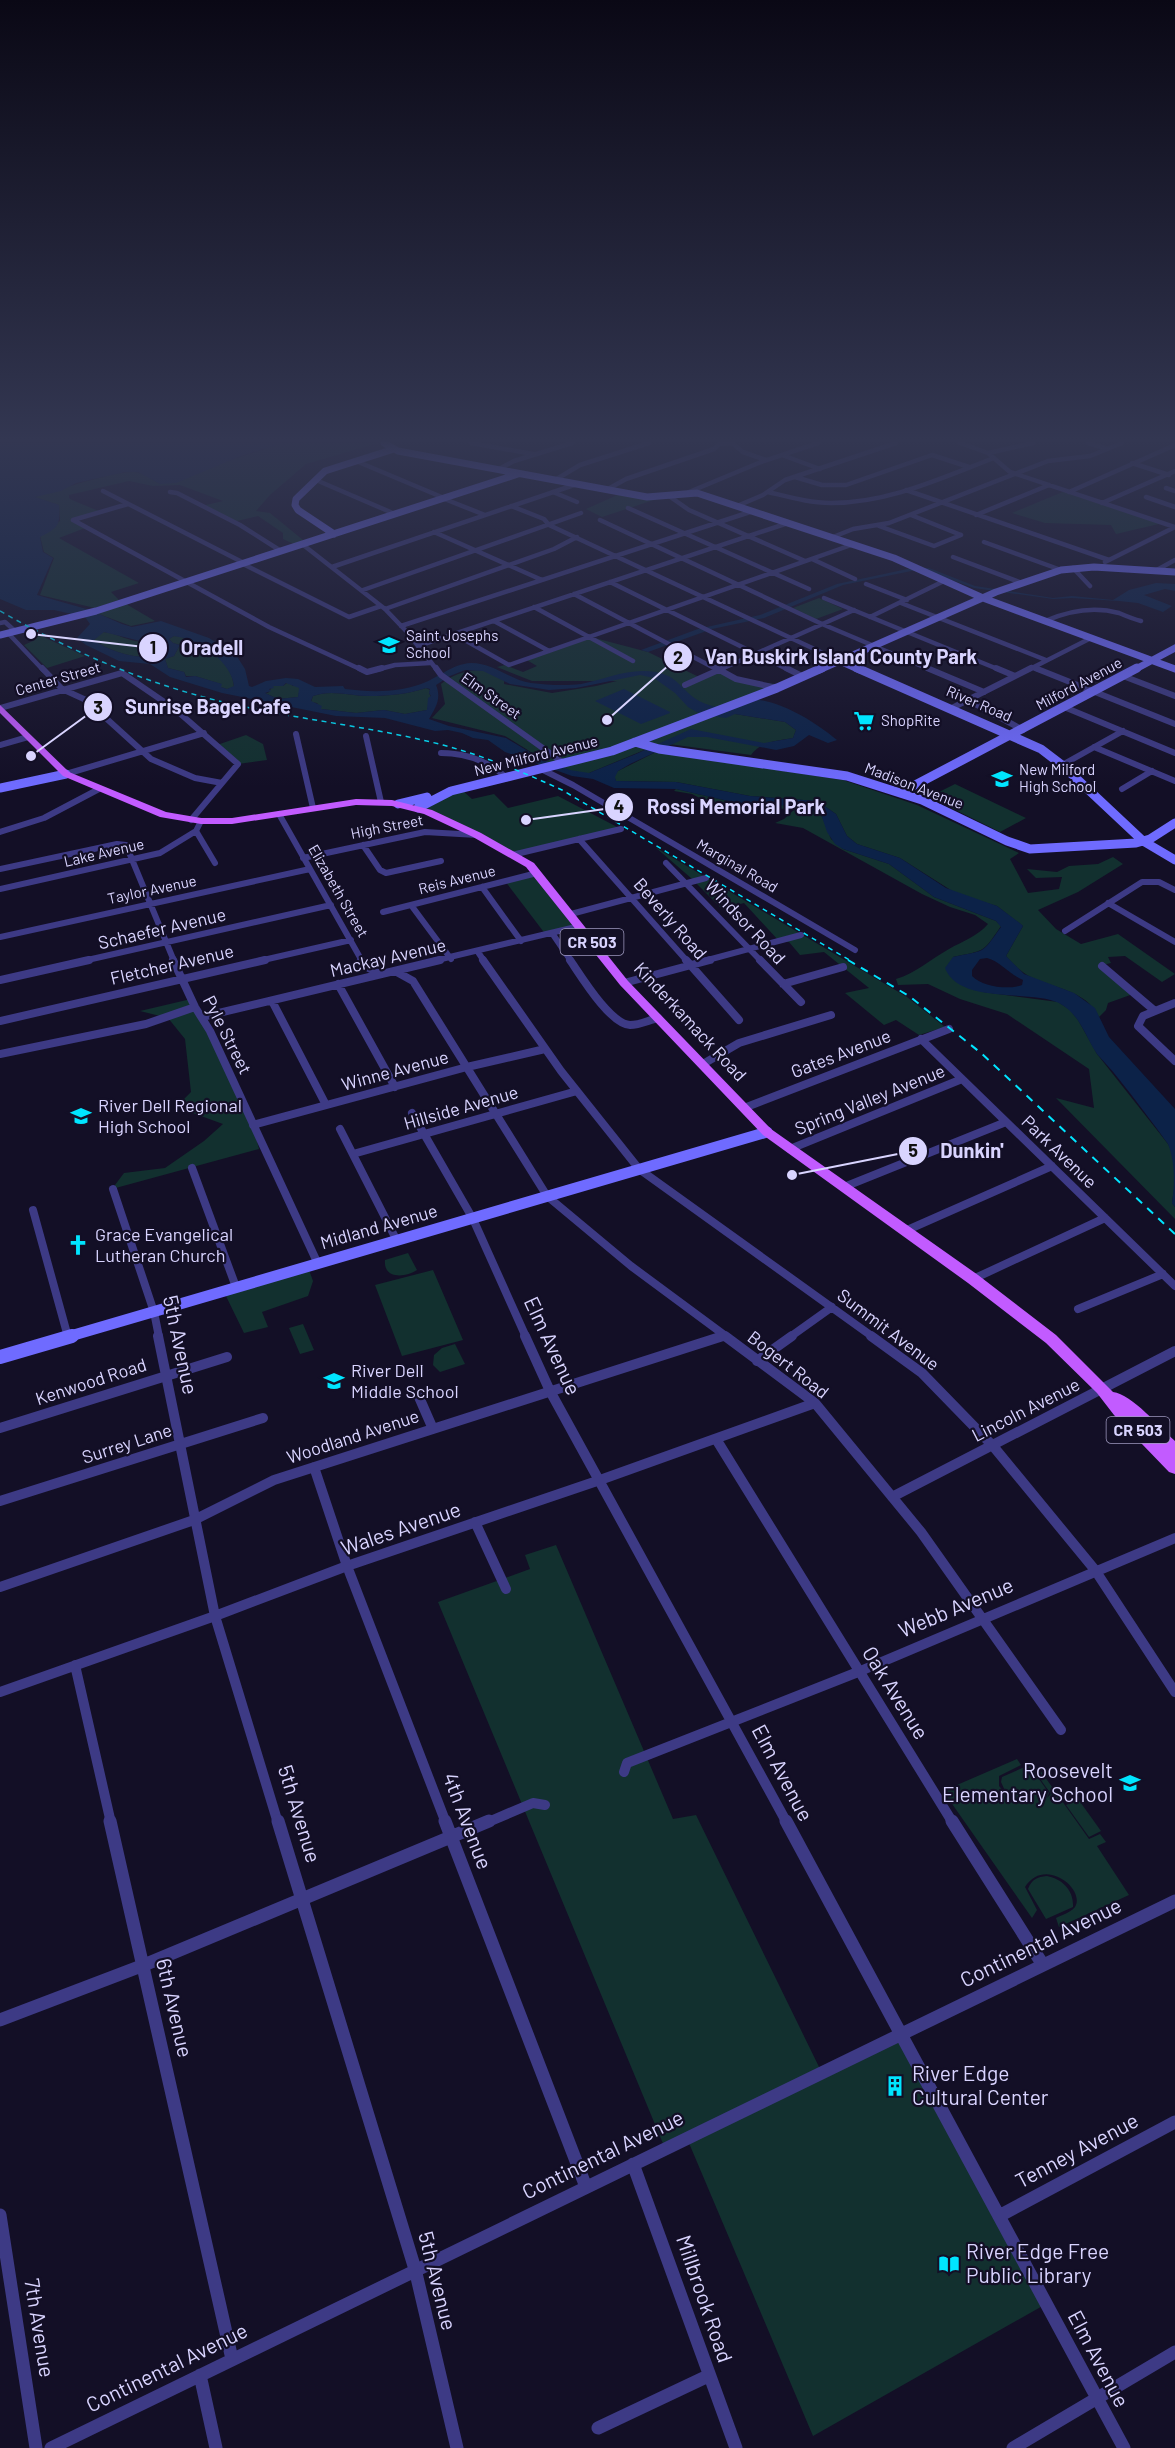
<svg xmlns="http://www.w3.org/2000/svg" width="1175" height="2448" font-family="Barlow,sans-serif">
<rect width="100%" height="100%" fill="#130f26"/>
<path fill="#12302f" d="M282,443H378L306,464L270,495L256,511L270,513L303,540L302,544L298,546L283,539V533L258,516L233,522L202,506L223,501L180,485L153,486L129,481L69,495V498L72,500L101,512L72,521L85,528L59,538L139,583L111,592L119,600L95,608L40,595L54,558L44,552L40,536L60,521L59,505L34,497C54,492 124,467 139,473C146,475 154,481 160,484Z
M1065,491L1163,523L1116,534L1111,525L1045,523L1012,513Z
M624,492L663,497L602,517L586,509Z
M819,598L843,609L816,619L793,608Z
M126,604L155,621L131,626L96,613Z
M102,632C115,633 120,637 131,640C141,643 150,641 160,646L161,650C149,665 107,651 94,640Z
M39,635L85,656L47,668L24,645L35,640L32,637Z
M174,636C199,637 233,661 234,687L227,689L221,687V684L195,676H186L184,672L168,668L165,659L174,656L180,645L173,643L169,639Z
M587,636L648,652L701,678L719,670L743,681L777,684L735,714L785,722L796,730L793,738C777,741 761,741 751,755L661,743L589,773H575L547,762L505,736L432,718L445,704L441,684C458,670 486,664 504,679V684L552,693L596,686L617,681H532L497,667L505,665L523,672L537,666L525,659Z
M287,683H292V686L296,685L300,688L298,697L278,699L265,693H268L273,686H283Z
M426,688L430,690L429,693L431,697L427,710L405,714L384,710L356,713L321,709L317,703L311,702L313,696C331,689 350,696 370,696C388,696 409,694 426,688Z
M246,735L263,744L267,760L238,764L217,745Z
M656,752L843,780L917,805L1019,853L1010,859L1028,893L1059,889L1062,877L1036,878L1027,869L1057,872L1069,866L1098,864L1113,857L1123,864L1078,892L1038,910L1056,929L1081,944L1118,934L1175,974L1162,982L1125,956L1108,957L1111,963L1098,966L1133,994L1108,1003L1106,1010L1099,1017C1086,989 1052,989 1027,975C1019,970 1012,963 1006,956L1023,926L997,906L957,894L900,858L857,844L847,836L836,814L817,801L750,796L676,782L616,781L614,776L618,771Z
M955,784L1026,818L1000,832L929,797Z
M461,789L472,799L494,794L508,808L558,796L621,829L512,855L418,808Z
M676,789L741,804H793L813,809L821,814L831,839L843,849L889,864L934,897L996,921L1001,926C982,954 985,950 953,957L983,992L1058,1002L1070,1010L1078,1020L1097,1054L1168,1144L1174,1155L1175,1183L1172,1203L1175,1207V1219L1056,1098L1094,1108L1089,1069L1007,1014L960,999L928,984L898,985L896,979C916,973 931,959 949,949C963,941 978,936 988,924L975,915L950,907L922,894L803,828L775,823L784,819L795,809L756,808L724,811L692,794L674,791Z
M655,847L907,997L945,1027L919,1035L896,1020L884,1025L845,993L869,988L824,952L800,955L789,942L779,941L744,903L722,909L691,878Z
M537,873L580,926L546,935L505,881Z
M191,999L253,1125L259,1149L112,1189L124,1173L165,1168L204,1141L223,1124L176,1107L191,1092L185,1039L168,1018L140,1011Z
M408,1253L417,1270C405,1278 383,1279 385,1260Z
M309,1270L313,1281L308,1296L262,1312L268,1327L244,1333L225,1294Z
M433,1270L463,1340L402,1356L375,1285Z
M303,1324L314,1350L300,1354L289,1328Z
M455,1344L465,1364L440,1372L433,1365L434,1355L442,1348Z
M556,1545L673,1819L696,1815L821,2071L898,2034L1046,2304L813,2436L686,2136L664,2146L438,1602L530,1569L525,1555Z
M1017,1759L1021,1765L999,1776V1786L1007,1795L1001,1782L1002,1777L1029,1765L1049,1793L1047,1798L1051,1794L1035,1772L1040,1770L1089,1839L1100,1834L1106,1842L1097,1846L1129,1895L1059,1927L1056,1918C1062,1915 1074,1911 1076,1905C1083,1887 1044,1857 1025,1887L1037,1910L1032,1918L943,1791Z
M1078,1799L1101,1831L1089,1837L1066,1805Z
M1047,1876C1063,1879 1074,1891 1073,1907L1046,1919L1028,1889C1032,1879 1037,1877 1047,1876Z"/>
<path fill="#0c2248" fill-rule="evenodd" d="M0,443H282L241,456L176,483L160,484L138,472H125L76,483L61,491L35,497L59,505C60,526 59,527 40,537L43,552L53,558L37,595L90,610L122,624L132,627L161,621L209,638L236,655L245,669L249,686L252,687L266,681L286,678L298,679L315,687L343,686L345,689C369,692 397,693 421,684C438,678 452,664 471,663C494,663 510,680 531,683C547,685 565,686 581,684C602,680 621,671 643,671C683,671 678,695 709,705C733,713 736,698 752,699C782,701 815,722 837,740L828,743L809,735L794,746L776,750L707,737H688L630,764L618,771L615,777L616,781L676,782L750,796L817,801L836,814L847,836L857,844L900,858L946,888L997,906L1021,924L1023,926L1006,956L1024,974L1074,993L1095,1008L1109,1037L1175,1109V1207L1172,1203C1175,1184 1175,1161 1168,1144C1152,1122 1135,1099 1118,1078C1112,1070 1104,1062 1097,1054C1085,1036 1080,1014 1059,1003C1031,989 959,1005 945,968L953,957C986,950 981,955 1001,927L996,921L934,897L889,864L843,849L835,844L827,832L821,814L802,806L741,804L676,789L614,788L593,779L572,776L505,752L488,740L473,738L462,733L448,730L435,731L385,718L336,716L222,693L170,677L150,664L119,661L86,645L77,638L90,624L85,617L54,610H26L0,599ZM104,632L160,646L161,650C149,665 107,651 94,640ZM174,636L184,638L188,643C209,643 233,669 234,686L227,689L221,687L222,684L195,676L186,677L184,672L168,668L165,659L174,656L180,645L173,643L169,639ZM465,670L483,671L510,684L549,690L576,688L640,675L654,678L675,693L688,707L700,714L726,718L735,714L785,722L796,730L793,738L764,743L691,729L636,754L589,773L570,770L543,760L506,738L449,726L429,719C435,708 442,699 436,685L450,676ZM286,683L299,688L298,697L278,699L265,693L271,691L269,689L274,688L273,686H283ZM426,688L430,689L429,693L431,696L428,698L427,710L405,714L384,710L356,713L321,709L322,706L311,701L313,696C331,689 350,696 370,696C388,696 409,694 426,688ZM987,958C1001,962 1009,974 1023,980L1022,985C1008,990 983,987 972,976V970L980,959Z
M912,568H929L975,586L1053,598L1072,596L1113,600L1129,590L1156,583L1175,584V591L1165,589L1144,595L1172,606L1163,612L1138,603L1119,601L1072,598L1053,599L974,588L921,569L843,585L764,618L712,629L648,652L641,650L698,629L760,615L837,584Z
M624,689L670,712V713L641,724L595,701Z"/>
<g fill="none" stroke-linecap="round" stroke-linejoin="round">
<path stroke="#3d3a85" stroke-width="4.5" d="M471,443L533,454
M732,443L743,452L766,460
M960,443L988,453L1010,472L1175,527
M1088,443L1108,449
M988,453L1033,443
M782,455L820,469
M356,461L444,498
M1132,463L1169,475
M499,469L514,461L572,443
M795,477L822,485H846L932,455L969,467
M316,480L395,514
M555,480L580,465L649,443
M1166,488L1175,491
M608,489L626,479L714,449L719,444L730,443
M906,490L1109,560
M103,491L244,563
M170,492L177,493L240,525L281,551
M553,492L577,502
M689,492L761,462L818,443
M768,492C789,497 810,503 831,503C889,503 941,478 994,458
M1069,492L1175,445
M669,496L689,510L805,561
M1146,497L1175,507
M442,498L485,515
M1102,503L1175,471
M511,506L544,519L549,525L840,661
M737,506L763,495L785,480L896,443
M628,508L809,589
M911,515L961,535
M976,515L1049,485
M73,520L269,627L362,670
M73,520L128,504
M600,520L822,624L931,670
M879,526L934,546L961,535
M434,532L542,580
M833,537L853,529L889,523L1048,461L1090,456L1122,443
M984,542L1061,570
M302,544L385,609L408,633L437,670
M953,557L1022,583
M812,559L855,579
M1105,562L1175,527
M243,564L349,617L381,606
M332,567L577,484
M1073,568L1090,586
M1155,571L1175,560
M610,582L789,670
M866,584L907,600
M363,590L581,513
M574,594L718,670
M824,598L1000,670
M901,603L1046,660
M534,607L633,661
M385,609L554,549L577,537
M870,617L944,581
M494,621L549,651
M1045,621C1068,611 1094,606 1119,613C1126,616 1133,619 1141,621
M0,623L5,622L15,631
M401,626L753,511
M8,633L43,670
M454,634L509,665L854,544
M418,646L788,523
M1032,667L1039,670
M376,670L395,665L430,663
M719,670L854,610
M1028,670L1091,638"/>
<path stroke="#3d3a85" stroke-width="6" d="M42,668L62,689L86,700L151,759L195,778L222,783
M359,668L367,672L382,668
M436,668L441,675L565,764
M716,668L736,679L777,688
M786,668L804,677
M927,668L984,692
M996,668L1015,676
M1035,668L1175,724
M1123,676L1175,696
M685,685L723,668
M968,700L1023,730
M1064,707L1175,753
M0,708L122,673L176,710L238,764L191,820
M950,709L1031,668
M296,734L313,808
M366,736L381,802
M0,745L28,737
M1094,747L1175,781
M441,753C466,753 488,761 507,778
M1062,765L1123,731
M543,770L573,785L855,950
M66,774L204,733
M1122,789L1152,771
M279,814L362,961
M196,831L215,863
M0,832L44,818L99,789
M579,839L687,961
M363,845L380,870L386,873L441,861
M512,855L621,829
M303,858L425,832L477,835
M666,863L761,961
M0,869L117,844L126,845L174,961
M482,887L521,941
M0,889L160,853L196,831L201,821
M1108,903L1175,942
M411,905L451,959
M383,912L537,873
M571,914L706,878
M1065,931L1142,882H1159L1175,890
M552,933L571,961
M0,937L310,869
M478,952L484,961
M83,961L331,905
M259,961L351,940
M433,961L580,926
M704,961L801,935"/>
<path stroke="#3d3a85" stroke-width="8" d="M173,960L195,1007L210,1031L318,1264
M361,960L365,966L380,974
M483,960L561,1071L639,1169L873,1337
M570,960C581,976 610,1024 630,1025C640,1025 649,1020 658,1018
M686,960L739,1020
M760,960L801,1002
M1102,966L1155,1011
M395,971L413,981L547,1196L631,1266L727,1337
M0,980L89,960
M624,983L710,960
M338,984L395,1087
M783,984L843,967
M272,1001L326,1105
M1175,1003L1143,1016L1138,1026L1175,1061
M202,1017L440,960
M0,1021L265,960
M921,1039L1175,1286
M0,1054L146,1024L195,1007
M703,1064L739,1043L831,1015
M744,1108L949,1029
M412,1113L473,1219L526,1337
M253,1125L467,1067L545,1049
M340,1129L397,1241
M790,1149L962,1079
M353,1154L577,1091
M192,1168L236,1287
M844,1187L1006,1122
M113,1189L154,1312L159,1337
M33,1210L68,1337
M905,1231L1052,1166
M973,1279L1105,1218
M1078,1309L1163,1274
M719,1337L723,1336
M790,1337L832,1307"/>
<path stroke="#3d3a85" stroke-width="10" d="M158,1336L215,1616L278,1823
M525,1336L550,1391L787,1823
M725,1336L815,1403L921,1532L1061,1730
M871,1336L922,1373L993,1446L1095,1570L1175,1692
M757,1361L792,1336
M419,1397L433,1429
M0,1428L227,1357
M716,1439L953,1823
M314,1467L347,1566L446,1823
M892,1497L1175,1351
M0,1501L263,1418
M475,1522L506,1589
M0,1587L194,1520L274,1480L723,1336
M75,1665L111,1823
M0,1692L215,1616L347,1566L600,1480L815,1403
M624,1772L627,1763L858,1672L1175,1538
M486,1823L533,1803L545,1805"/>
<path stroke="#3d3a85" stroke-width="13" d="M110,1821L232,2359
M278,1821L415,2269L457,2448
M445,1821L586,2187
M786,1821L1124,2448
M952,1821L1043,1965
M0,2020L144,1965L489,1821
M633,2164L736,2448
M0,2215L36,2448
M999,2216L1175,2122
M200,2375L216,2448
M598,2428L708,2376
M51,2448L1175,1901
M1013,2448L1175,2352"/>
<path stroke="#6f6bff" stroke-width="7" d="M384,443L398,451L647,497L697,493L894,558L983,598L1175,669
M334,534L298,510L295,505L296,499L325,471L394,449
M0,635L96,611L518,474
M840,661L860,670
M819,670L996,592L1061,570L1094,567L1175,572
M1134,670L1175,648"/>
<path stroke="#6f6bff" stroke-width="9" d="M857,668L1041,749L1062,765L1143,841L1175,860
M635,742L659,749L847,776L922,800L1007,841L1030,849L1136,843L1150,839L1175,823
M0,788L66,774
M900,793L1137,668
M398,804L427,797
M418,808L451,791L612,751L777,688L822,668"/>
<path stroke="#6f6bff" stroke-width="11" d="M67,1337L767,1132"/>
<path stroke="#6f6bff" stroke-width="14" d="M0,1357L72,1336"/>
<path fill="#c25bff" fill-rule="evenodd" d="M0,705L69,772L166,812L201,818H232L356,799L392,800L432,810L481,833L534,863L628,981L771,1129L978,1275L1056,1335L1113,1392C1132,1394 1160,1428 1175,1441V1474L1169,1472L1114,1415L1097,1393L1046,1343L968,1283L763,1135L620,985L526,867L473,837L424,814L392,806L356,805L232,824H201L160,817L63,776L0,713Z"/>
<path stroke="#00e5ff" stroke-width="1.5" stroke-dasharray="5 4.5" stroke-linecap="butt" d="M0,611C72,652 151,686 232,704C302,720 373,727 443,745C484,756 523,772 562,790L851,961"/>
<path stroke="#00e5ff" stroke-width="2" stroke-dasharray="8 7" stroke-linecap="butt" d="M848,960L909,996L981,1053L1175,1234"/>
</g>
<linearGradient id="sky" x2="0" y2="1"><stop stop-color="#0a0815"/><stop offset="0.56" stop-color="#333752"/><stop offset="1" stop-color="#333752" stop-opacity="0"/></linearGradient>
<rect width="1175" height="786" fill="url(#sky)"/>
<defs>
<g id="school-bare" transform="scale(1.62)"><path d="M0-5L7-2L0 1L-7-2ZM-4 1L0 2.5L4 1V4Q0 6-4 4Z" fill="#00e5ff" stroke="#130f26" stroke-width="2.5" paint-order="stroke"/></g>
<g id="supermarket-bare" transform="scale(1.62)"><path d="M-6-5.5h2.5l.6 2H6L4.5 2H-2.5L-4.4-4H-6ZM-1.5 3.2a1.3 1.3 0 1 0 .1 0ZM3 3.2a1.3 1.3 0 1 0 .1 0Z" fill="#00e5ff" stroke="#130f26" stroke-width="2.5" paint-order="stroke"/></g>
<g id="church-bare" transform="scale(1.62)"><path d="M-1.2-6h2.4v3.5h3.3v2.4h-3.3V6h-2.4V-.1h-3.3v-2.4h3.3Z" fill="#00e5ff" stroke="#130f26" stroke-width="2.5" paint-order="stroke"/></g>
<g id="building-bare" transform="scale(1.62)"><path d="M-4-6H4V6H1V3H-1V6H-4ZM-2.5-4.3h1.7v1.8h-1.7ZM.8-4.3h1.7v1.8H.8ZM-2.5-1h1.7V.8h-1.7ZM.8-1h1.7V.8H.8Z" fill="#00e5ff" stroke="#130f26" stroke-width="2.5" paint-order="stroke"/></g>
<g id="library-bare" transform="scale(1.62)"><path d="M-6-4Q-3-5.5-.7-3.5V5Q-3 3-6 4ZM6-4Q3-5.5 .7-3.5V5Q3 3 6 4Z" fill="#00e5ff" stroke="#130f26" stroke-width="2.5" paint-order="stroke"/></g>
</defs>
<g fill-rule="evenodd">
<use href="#school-bare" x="389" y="645"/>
<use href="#supermarket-bare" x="864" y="721"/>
<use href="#school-bare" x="1002" y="779"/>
<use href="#school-bare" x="81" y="1116"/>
<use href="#church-bare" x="78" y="1245"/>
<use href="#school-bare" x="334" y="1381"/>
<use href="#school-bare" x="1130" y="1783"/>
<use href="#building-bare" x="895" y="2086"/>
<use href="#library-bare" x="949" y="2264"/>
</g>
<g text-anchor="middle" stroke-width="4.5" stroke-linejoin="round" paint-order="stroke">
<g font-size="15" fill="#d9d4ff" stroke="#130f26" text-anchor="start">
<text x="406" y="641">Saint Josephs<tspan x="406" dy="17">School</tspan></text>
<text x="881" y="726">ShopRite</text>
<text x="1019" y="775">New Milford<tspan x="1019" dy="17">High School</tspan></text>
</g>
<g font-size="15" fill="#d9d4ff" stroke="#130f26">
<text transform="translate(58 679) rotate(-16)" y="5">Center Street</text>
<text transform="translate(1079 684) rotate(-28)" y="5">Milford Avenue</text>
<text transform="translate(491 696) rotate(35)" y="5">Elm Street</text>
<text transform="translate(979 704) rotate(23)" y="5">River Road</text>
<text transform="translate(536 756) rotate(-14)" y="5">New Milford Avenue</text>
<text transform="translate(914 786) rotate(21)" y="5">Madison Avenue</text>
<text transform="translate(387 827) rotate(-11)" y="5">High Street</text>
<text transform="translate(104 853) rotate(-13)" y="5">Lake Avenue</text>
<text transform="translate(737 866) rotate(30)" y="5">Marginal Road</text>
<text transform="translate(457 880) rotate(-14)" y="5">Reis Avenue</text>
<text transform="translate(152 890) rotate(-12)" y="5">Taylor Avenue</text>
<text transform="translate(338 891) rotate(60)" y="5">Elizabeth Street</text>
</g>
<g fill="#130f26" stroke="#9e99be" stroke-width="1.5">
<rect x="560.5" y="929" width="63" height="26" rx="4.5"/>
<rect x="1106.5" y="1417" width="63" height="26" rx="4.5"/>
</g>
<g font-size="16" font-weight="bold" fill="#d9d4ff">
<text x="592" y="948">CR 503</text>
<text x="1138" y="1436">CR 503</text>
</g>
<g font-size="18" fill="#d9d4ff" stroke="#130f26">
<text transform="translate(670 919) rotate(49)" y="6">Beverly Road</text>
<text transform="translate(745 922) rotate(47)" y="6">Windsor Road</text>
<text transform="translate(162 929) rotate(-13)" y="6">Schaefer Avenue</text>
<text transform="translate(388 958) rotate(-13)" y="6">Mackay Avenue</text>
<text transform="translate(172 965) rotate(-13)" y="6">Fletcher Avenue</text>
<text transform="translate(690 1022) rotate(47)" y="6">Kinderkamack Road</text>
<text transform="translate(227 1035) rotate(63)" y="6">Pyle Street</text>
<text transform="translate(841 1054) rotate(-21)" y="6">Gates Avenue</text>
<text transform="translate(395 1071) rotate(-15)" y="6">Winne Avenue</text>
<text transform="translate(870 1100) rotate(-22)" y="6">Spring Valley Avenue</text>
<text transform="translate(461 1108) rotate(-16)" y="6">Hillside Avenue</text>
<text transform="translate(1059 1152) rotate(44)" y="6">Park Avenue</text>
<text transform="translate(379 1227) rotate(-16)" y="6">Midland Avenue</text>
<text transform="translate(888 1330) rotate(37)" y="6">Summit Avenue</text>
<text transform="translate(788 1365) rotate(38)" y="6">Bogert Road</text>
<text transform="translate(91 1382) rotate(-18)" y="6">Kenwood Road</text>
<text transform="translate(1026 1410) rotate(-27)" y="6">Lincoln Avenue</text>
<text transform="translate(353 1437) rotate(-18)" y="6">Woodland Avenue</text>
<text transform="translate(127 1444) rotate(-18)" y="6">Surrey Lane</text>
</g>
<g font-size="18" fill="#d9d4ff" stroke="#130f26" text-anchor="start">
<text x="98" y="1112">River Dell Regional<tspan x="98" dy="21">High School</tspan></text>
<text x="95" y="1241">Grace Evangelical<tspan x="95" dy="21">Lutheran Church</tspan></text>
<text x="351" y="1377">River Dell<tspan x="351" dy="21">Middle School</tspan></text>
</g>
<g font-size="21" fill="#d9d4ff" stroke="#130f26">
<text transform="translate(180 1345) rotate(78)" y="7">5th Avenue</text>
<text transform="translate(552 1346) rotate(65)" y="7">Elm Avenue</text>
<text transform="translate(401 1529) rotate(-19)" y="7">Wales Avenue</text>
<text transform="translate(956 1608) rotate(-23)" y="7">Webb Avenue</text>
<text transform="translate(895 1693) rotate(58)" y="7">Oak Avenue</text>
<text transform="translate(782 1773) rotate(62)" y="7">Elm Avenue</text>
<text transform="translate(299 1814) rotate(73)" y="7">5th Avenue</text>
<text transform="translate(467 1821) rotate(69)" y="7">4th Avenue</text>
<text transform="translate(1041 1943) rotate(-26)" y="7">Continental Avenue</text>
<text transform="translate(174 2008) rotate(77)" y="7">6th Avenue</text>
<text transform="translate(1077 2151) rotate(-28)" y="7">Tenney Avenue</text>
<text transform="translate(603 2155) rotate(-26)" y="7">Continental Avenue</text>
<text transform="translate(437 2281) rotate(76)" y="7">5th Avenue</text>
<text transform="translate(704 2299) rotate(71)" y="7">Millbrook Road</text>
<text transform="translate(39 2328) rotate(81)" y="7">7th Avenue</text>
<text transform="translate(1098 2359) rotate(62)" y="7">Elm Avenue</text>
<text transform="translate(167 2368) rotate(-26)" y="7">Continental Avenue</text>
</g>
<g font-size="21" fill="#d9d4ff" stroke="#130f26" text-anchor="start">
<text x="1113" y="1778" text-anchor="end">Roosevelt<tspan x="1113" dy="24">Elementary School</tspan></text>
<text x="912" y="2081">River Edge<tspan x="912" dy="24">Cultural Center</tspan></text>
<text x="966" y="2259">River Edge Free<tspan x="966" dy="24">Public Library</tspan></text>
</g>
</g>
<path fill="none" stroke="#d9d4ff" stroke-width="2" d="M31 634L153 648M607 720L678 657M31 756L98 707M526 820L619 807M792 1175L913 1151"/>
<g fill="#d9d4ff" stroke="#130f26" stroke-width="2">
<circle cx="31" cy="634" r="6"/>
<circle cx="607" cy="720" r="6"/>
<circle cx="31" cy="756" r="6"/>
<circle cx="526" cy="820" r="6"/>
<circle cx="792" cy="1175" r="6"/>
<circle cx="153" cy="648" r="15"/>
<circle cx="678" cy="657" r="15"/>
<circle cx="98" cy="707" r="15"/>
<circle cx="619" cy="807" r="15"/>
<circle cx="913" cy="1151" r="15"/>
</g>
<g font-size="18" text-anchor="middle" font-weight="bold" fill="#111">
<text x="153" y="654">1</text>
<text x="678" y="664">2</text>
<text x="98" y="714">3</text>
<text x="619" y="813">4</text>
<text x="913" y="1157">5</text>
</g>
<g font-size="20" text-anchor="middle" font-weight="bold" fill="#d9d4ff" stroke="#130f26" stroke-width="4.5" stroke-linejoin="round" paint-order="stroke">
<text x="212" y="655">Oradell</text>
<text x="841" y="664">Van Buskirk Island County Park</text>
<text x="208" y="714">Sunrise Bagel Cafe</text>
<text x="736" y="814">Rossi Memorial Park</text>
<text x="972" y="1158">Dunkin'</text>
</g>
</svg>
